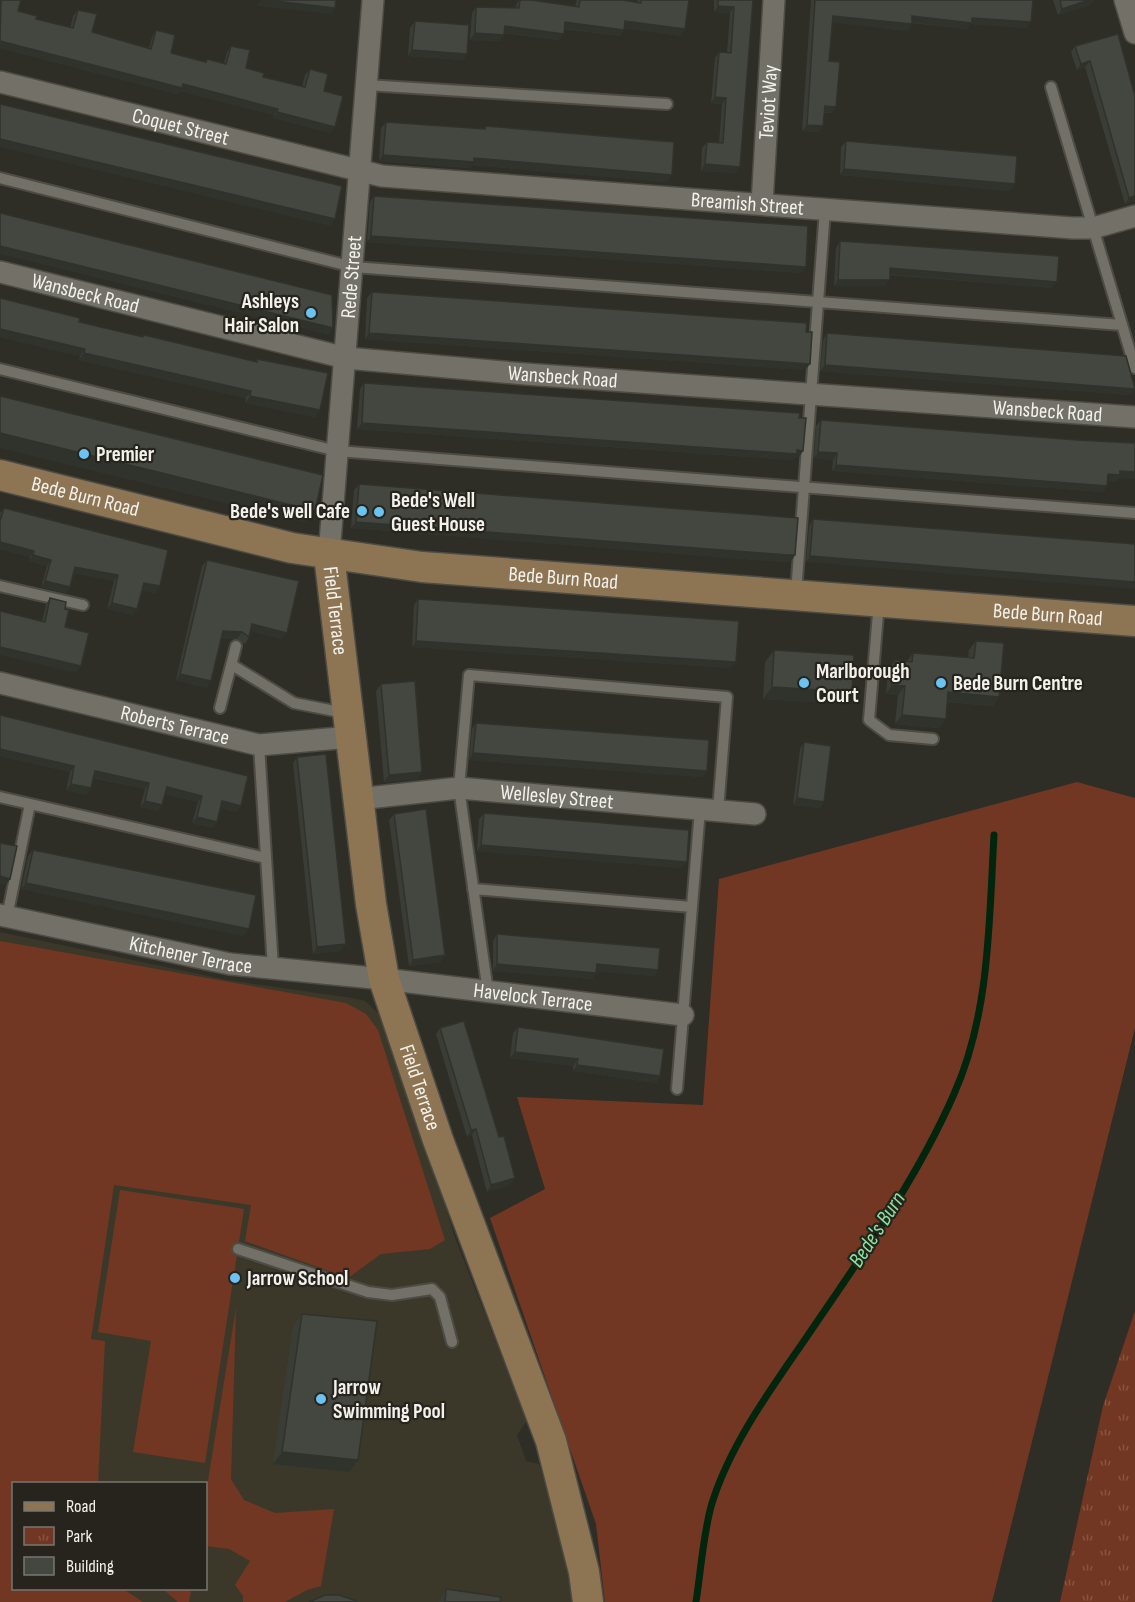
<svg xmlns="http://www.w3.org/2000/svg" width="1135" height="1602" font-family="'Sofia Sans Condensed',sans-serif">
<defs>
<pattern id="park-tufts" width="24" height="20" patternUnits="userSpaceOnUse" patternTransform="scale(1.5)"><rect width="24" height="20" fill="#723722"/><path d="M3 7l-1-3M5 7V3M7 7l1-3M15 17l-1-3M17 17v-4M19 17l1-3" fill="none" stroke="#875442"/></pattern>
</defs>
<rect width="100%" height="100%" fill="#2f2e26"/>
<path fill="#3b382a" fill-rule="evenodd" d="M0,932L227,980L352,998L365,1001L379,1014L421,1125L455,1238L527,1421L517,1435L526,1461L539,1464L557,1520L573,1602H0ZM14,1484H206V1588H14Z"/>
<path fill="#723722" d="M1077,782L1135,798V1028L992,1602H605L596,1524L490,1218L545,1189L517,1097L703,1105L719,879Z
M0,941L346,1003L366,1014L378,1030L445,1240L430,1249L381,1254L348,1278L245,1241L251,1205L114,1185L91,1339L105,1341L98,1483L14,1484V1588L123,1589L143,1602H0Z
M120,1190L244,1209L205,1463L133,1452L151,1341L98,1332Z
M236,1308L231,1479L244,1500L275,1513L334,1509L321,1586L307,1590L285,1602H243V1596L235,1585L250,1561L229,1549L206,1546V1493Z
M163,1589H188L191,1592L189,1602H178Z"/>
<path fill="url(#park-tufts)" d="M1135,1311V1602H1060L1103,1406Z"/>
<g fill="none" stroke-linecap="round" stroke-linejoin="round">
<path stroke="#01260d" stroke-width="7" d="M696,1602C701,1570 703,1534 712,1503C731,1443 771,1389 806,1338C859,1260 916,1181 954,1094C990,1014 989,921 994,835"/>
<g stroke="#4c4b44" stroke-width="14">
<path id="lane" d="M366,85L667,104
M1051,87L1135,368
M0,178L353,267L1122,325
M0,369L337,451L1135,513
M0,586L83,605
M796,593L825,210
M879,602L869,720L889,735L933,739
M232,665L294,703L345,713
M220,708L236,646
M259,745L273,968
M0,797L266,858
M473,889L692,907
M7,917L30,804
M488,992L459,788L469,675L727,697L718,811
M677,1089L700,809
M238,1249L368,1292L392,1295L432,1289L440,1297L452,1342"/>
</g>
<g stroke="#4c4b44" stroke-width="24">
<g id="street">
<path d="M1125,0L1135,33"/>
<path id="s1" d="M0,82L382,176L1073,228H1093L1135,216"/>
<path id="s2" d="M762,204L774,0"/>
<path id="s3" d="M0,272L346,358L525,374L1135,417"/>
<path id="s4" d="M329,555L373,0"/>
<path id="s5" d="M0,683L259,745L351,737"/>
<path id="s6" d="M358,799L459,788L755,814"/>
<path id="s7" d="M0,915L230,964L384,979L683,1015"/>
</g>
</g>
<g stroke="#4c4b44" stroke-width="33">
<g id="secondary">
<path id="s8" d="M0,475L292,548L422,567L1135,621"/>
<path id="s9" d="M329,555L371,904L384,979L438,1140L551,1441L584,1572L588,1602"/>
</g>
</g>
<use href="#lane" stroke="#727067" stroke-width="10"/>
<use href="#street" stroke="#727067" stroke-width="21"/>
<use href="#secondary" stroke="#8d7553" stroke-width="30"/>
</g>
<path fill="#3a3d36" d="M0,0H21L18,11L36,19L70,28L73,16L78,10L92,32L149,48L152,37L156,30L171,53L205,62L207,59L224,63L227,52L231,46L246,68L263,77L302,87L305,75L310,69L324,91L331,133L273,118L274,115L180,91L177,94L0,48Z
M519,0H531L575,6L577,0L637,2L638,0H641L681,36L624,28L620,36L564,29L559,40L504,33V35L500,41L470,40L472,13L476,7L515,8L516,5Z
M714,0H753L740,167L736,173L701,171L702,148L707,142L719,143L722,104L711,103L715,58L719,52L727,53L730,13L714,12Z
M811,0H1033L1027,28L970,24L967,29L912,23L907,31L832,22L829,61L832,113H824L823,126L819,132L802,131Z
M1053,0H1093L1090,5L1058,15Z
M415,21L467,54L463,60L408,56L410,28Z
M1118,34L1135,201L1125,204L1085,67L1077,70L1071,52L1075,46Z
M386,122L483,129L486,126L667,182L472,165L469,168L379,161L381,128Z
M846,141L1015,184L1010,191L840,175L841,147Z
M374,196L806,267L801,273L367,242L370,202Z
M840,241L1052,288L890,275L885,286H834L836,248Z
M372,292L805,370L365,339L367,298Z
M0,298L79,322L142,337L144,335L255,362L257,359L315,417L245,403L246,398L79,360L80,356L0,337Z
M827,333L1135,389L1130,395L820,371L823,340Z
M364,383L799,457H795L792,460L357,429L360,389Z
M821,420L1118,478L1116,482L1108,481L1107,486L1103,492L832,471L833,460L814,458L816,426Z
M359,484L795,555L791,561L784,562L351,528L354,490Z
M4,508L160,586L155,593L142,590L133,615L107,609L114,581L73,573L70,587L66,593L41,587L47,566L29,561L30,557L0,549V513Z
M813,519L1135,544L806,562L809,526Z
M207,560L282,639L250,631L249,637L245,644L237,639L222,638L207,688L176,680L202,566Z
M50,598L65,609V627L76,673L42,621L46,604Z
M418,599L731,668L412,647L414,605Z
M976,641L999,697L993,706L947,702L939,728L895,724L898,695L886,694L888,670L895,660L907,661L913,653L968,658L969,650Z
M774,650L843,704L763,699L765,662Z
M381,684L418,779L384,782L376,691Z
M0,715L241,806L236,812L221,808L213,828L192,823L198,802L165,794L158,811L140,807L145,789L93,778L91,788L86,795L66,790L70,772L0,756Z
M476,723L703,777L469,760L472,729Z
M804,742L824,802L820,808L793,805L800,749Z
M297,757L341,951L313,954L293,763Z
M484,813L682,868L477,851L479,819Z
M394,814L441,962L409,966L389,820Z
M33,850L244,936L21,889L28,856Z
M497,934L658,970L654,976L596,971L592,979L493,971V941Z
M518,1027L660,1076L656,1083L573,1071V1066L510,1058L513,1033Z
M440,1028L499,1137L511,1185L487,1192L472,1135L467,1137L436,1034Z
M302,1314L358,1460L349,1472L273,1464L293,1326Z
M446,1589L500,1602H439L440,1599Z"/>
<path fill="#30322c" d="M261,0H266L335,8L331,14L257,6Z
M1089,0H1093L1090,5L1058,15L1062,9Z
M718,6L734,7L730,13L714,12Z
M833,16L912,24L907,31L828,22Z
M912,16L972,18L1031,22L1027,28L970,24L967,29L908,22Z
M625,21L685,29L681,36L621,28Z
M565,22L624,30L620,36L561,28Z
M505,26L564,34L559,40L500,32Z
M475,33L504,35L500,41L470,40Z
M0,41L183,84L278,109L274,115L180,91L177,94L0,48Z
M412,50L467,54L463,60L408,56Z
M1090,61L1085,67L1077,70L1081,64Z
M715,97L726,98L722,104L711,103Z
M825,106L836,107L832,113L820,112Z
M277,112L335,127L331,133L273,118Z
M807,125L823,126L819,132L802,131Z
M0,139L335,219L330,226L0,147Z
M383,155L474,158L672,175L667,182L472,165L469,168L379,161Z
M705,164L740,167L736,173L701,171Z
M844,169L1015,184L1010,191L840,175Z
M1135,196V201L1125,204L1129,198Z
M371,236L806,267L801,273L367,242Z
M0,246L333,328L329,335L0,254Z
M890,268L1057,282L1052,288L886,274Z
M838,280H890L885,286H834Z
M0,329L85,349L80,356L0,337Z
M369,333L810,364L805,370L365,339Z
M84,353L251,391L246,398L79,360Z
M825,365L1135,389L1130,395L820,371Z
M250,396L320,410L315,417L245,403Z
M362,423L797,450L803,451L799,457H795L792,460L357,429Z
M0,433L315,511L306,523L0,448Z
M818,452L837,453L833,460L814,458Z
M836,465L1107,486L1103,492L832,471Z
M1120,471L1135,472V479L1118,478L1116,482L1104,481L1108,474Z
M356,522L795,555L791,561L784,562L351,528Z
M0,542L34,551L30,557L0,549Z
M33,555L51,560L47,566L29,561Z
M810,556L1135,582V589L806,562Z
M75,567L118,575L114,581L71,573Z
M45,581L70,587L66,593L41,587Z
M144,583L160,586L155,593L139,589Z
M112,603L137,609L133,615L107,609Z
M252,624L287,633L282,639L248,631Z
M223,631L242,632L237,639L219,637Z
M416,641L736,662L731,668L412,647Z
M0,647L81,666L76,673L0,655Z
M180,674L211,681L207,688L176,680Z
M892,685L905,686L898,695L886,694Z
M772,687L852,692L843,704L763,699Z
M948,692L999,697L993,706L942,701Z
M902,715L946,719L939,728L895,724Z
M0,749L74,766L70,772L0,756Z
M473,753L707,771L703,777L469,760Z
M95,771L149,783L145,789L91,777Z
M422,772L418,779L384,782L389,775Z
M71,784L91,788L86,795L66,790Z
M167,787L202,796L198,802L162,793Z
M797,798L824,802L820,808L793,805Z
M145,801L162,805L158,811L140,807Z
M222,801L241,806L236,812L218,807Z
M197,817L217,822L213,828L192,823Z
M481,845L687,862L682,868L477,851Z
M0,876L10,879L6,885L0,884Z
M26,883L249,929L244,936L21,889Z
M346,944L341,951L313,954L317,947Z
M445,955L441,962L409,966L413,960Z
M497,964L596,973L592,979L493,971Z
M597,964L658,970L654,976L593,971Z
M515,1052L578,1059L573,1066L510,1058Z
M577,1065L660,1076L656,1083L573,1071Z
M476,1129L472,1135L467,1137L471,1130Z
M515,1178L511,1185L487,1192L491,1185Z
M282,1452L358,1460L349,1472L273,1464Z"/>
<path fill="#44473f" stroke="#30322c" stroke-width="1.5" d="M1,0H21L18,11L37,16L36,19L73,28L78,10L97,14L92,32L151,49L156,30L175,35L171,53L206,62L207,59L226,64L231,46L250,50L246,68L264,73L263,77L305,87L310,69L328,74L324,91L343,96L335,127L277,112L278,109L183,84L182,88L0,41Z
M266,0H336L335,8Z
M520,0H531L579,7L580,0H622L641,3V0H689L685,29L625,21L624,30L565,22L564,34L505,26L504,35L475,33L476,7L519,8Z
M718,0H753L740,167L705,164L707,142L723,143L726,98L715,97L719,52L731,53L734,7L718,6Z
M815,0H1033L1031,22L972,18V23L912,16V24L833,16L829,61L840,62L836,107L825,106L823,126L807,125Z
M1060,0H1089L1062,9Z
M415,21L469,25L467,54L412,50Z
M1118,34L1135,96V196L1129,198L1090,61L1081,64L1075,46Z
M0,104L342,186L335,219L0,139Z
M386,122L485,129L486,126L674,142L672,175L474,158V162L383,155Z
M846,141L1017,156L1015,184L844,169Z
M374,196L808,226L806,267L371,236Z
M0,213L332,295L333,328L0,246Z
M840,241L1059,256L1057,282L890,268V280H838Z
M372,292L807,323L806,332H812L810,364L369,333Z
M0,298L80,318L79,322L143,337L144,335L257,362V359L328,373L320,410L250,396L251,391L84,353L85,349L0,329Z
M827,333L1126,356L1135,389L825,365Z
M364,383L800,413L799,418H806L803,451L797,450V454L362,423Z
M0,396L323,475L315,511L0,433Z
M821,420L1077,440L1135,443V472L1120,471V475L1108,474L1107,486L836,465L837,453L818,452Z
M359,484L798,518L795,555H788L356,522Z
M4,508L168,550L160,586L144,583L137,609L112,603L118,575L75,567L70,587L45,581L51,560L33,555L34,551L0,542V521Z
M813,519L1135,544V582L810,556Z
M207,560L299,581L287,633L252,624L249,637L242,632L223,631L211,681L180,674Z
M50,598L66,602L65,609L69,610L65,627L89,633L81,666L0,647V611L45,622Z
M418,599L739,621L736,662L416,641Z
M976,641L1004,643L999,697L948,692L946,719L902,715L905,686L892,685L895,660L912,662L913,653L974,658Z
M774,650L854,655L852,692L772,687Z
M415,681L422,772L389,775L381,684Z
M0,715L248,776L241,806L222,801L217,822L197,817L202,796L167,787L162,805L145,801L149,783L95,771L91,788L71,784L74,766L0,749Z
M476,723L709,740L707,771L473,753Z
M804,742L831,746L824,802L797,798Z
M326,754L346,944L317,947L297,757Z
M426,809L445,955L413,960L394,814Z
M484,813L689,830L687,862L481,845Z
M0,843L17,846L10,879L0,876Z
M33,850L256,895L249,929L26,883Z
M497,934L660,948L658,970L597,964L596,973L497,964Z
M464,1021L499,1137L504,1136L515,1178L491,1185L476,1129L471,1130L440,1028Z
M518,1027L664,1049L660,1076L577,1065L578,1059L515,1052Z
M302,1314L377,1321L358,1460L282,1452Z
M446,1589L501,1597L500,1602H445Z
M325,1595H339L354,1600L357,1602H309Z"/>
<g fill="#6bc3f2" stroke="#26241d" stroke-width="2">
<circle cx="311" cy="313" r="6"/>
<circle cx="84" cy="454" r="6"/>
<circle cx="362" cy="511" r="6"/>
<circle cx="379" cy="512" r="6"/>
<circle cx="804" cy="683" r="6"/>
<circle cx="941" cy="683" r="6"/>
<circle cx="235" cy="1278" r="6"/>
<circle cx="321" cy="1399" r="6"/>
</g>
<g text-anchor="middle" stroke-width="4.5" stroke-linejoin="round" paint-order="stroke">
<g font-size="21" fill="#f2f1ec" stroke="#26241d">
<text dy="7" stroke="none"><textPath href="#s2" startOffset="102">Teviot Way</textPath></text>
<text dy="7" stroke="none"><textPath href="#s1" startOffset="186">Coquet Street</textPath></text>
<text dy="7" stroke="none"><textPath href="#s1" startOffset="760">Breamish Street</textPath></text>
<text dy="7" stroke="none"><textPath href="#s4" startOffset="279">Rede Street</textPath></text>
<text dy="7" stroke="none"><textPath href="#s3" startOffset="88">Wansbeck Road</textPath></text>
<text dy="7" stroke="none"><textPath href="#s3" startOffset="574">Wansbeck Road</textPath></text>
<text dy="7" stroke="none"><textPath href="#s3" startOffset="1060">Wansbeck Road</textPath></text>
<text dy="7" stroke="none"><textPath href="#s8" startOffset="88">Bede Burn Road</textPath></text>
<text dy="7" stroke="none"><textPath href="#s8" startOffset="574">Bede Burn Road</textPath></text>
<text dy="7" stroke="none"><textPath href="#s9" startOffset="56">Field Terrace</textPath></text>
<text dy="7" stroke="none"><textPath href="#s8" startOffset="1060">Bede Burn Road</textPath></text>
<text dy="7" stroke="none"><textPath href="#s5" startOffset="180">Roberts Terrace</textPath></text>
<text dy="7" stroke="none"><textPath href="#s6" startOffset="200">Wellesley Street</textPath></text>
<text dy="7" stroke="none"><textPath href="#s7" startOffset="195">Kitchener Terrace</textPath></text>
<text dy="7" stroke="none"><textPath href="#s7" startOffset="540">Havelock Terrace</textPath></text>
<text dy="7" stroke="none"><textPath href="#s9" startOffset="542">Field Terrace</textPath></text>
</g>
<g font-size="21" font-weight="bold" fill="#f2f1ec" stroke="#26241d" text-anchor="start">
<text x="299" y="308" text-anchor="end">Ashleys<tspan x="299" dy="24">Hair Salon</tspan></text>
<text x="96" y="461">Premier</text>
<text x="391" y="507">Bede's Well<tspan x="391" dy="24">Guest House</tspan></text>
<text x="350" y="518" text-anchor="end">Bede's well Cafe</text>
<text x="816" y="678">Marlborough<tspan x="816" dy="24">Court</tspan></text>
<text x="953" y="690">Bede Burn Centre</text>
<text x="247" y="1285">Jarrow School</text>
<text x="333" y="1394">Jarrow<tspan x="333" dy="24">Swimming Pool</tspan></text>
</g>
<g font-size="22" font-style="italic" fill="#87e49e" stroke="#26241d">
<text transform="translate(876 1229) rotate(-57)" y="8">Bede's Burn</text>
</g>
</g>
<rect x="12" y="1482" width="195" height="108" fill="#26241d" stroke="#787670" stroke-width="1.5"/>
<rect x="24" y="1502" width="30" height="9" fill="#8d7553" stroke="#787670" stroke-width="1.5"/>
<text x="66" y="1512" font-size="18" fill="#f2f1ec">Road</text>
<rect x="24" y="1527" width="30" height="18" fill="url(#park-tufts)" stroke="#787670" stroke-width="1.5"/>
<text x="66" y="1542" font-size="18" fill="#f2f1ec">Park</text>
<rect x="24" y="1557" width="30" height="18" fill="#44473f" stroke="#787670" stroke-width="1.5"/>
<text x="66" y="1572" font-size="18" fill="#f2f1ec">Building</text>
</svg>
